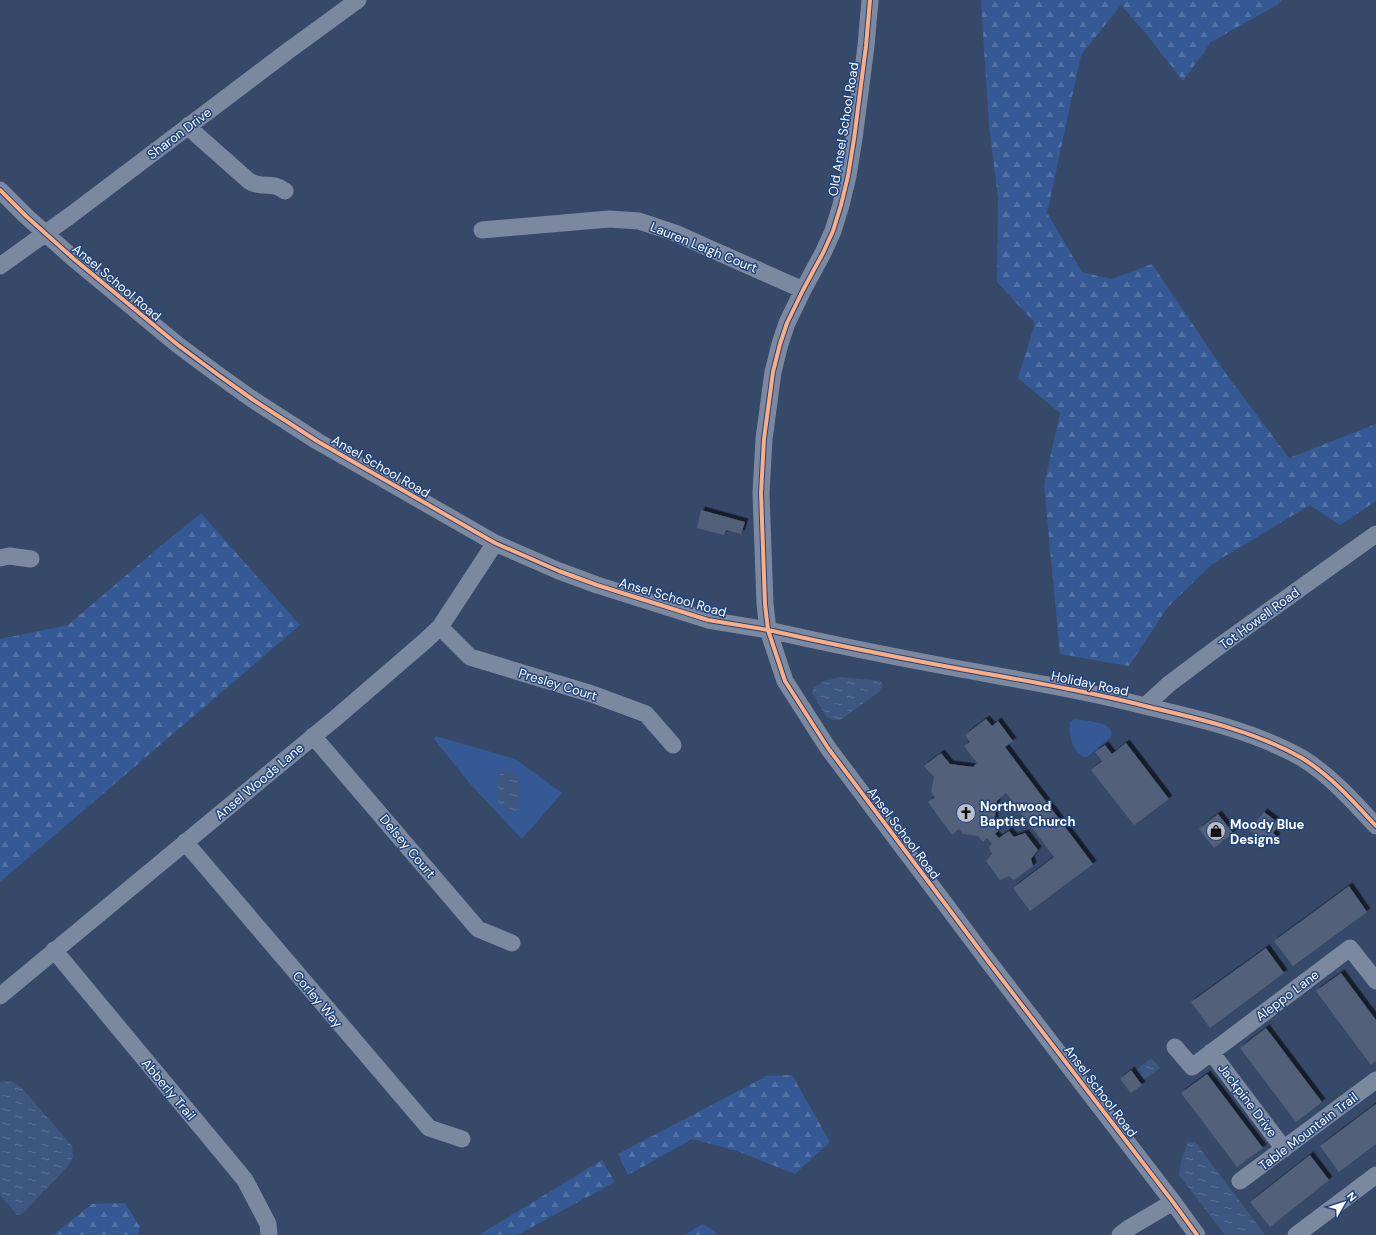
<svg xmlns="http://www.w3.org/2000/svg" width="1376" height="1235" font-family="'DM Sans',sans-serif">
<defs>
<pattern id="forest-firs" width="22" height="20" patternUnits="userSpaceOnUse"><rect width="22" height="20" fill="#345995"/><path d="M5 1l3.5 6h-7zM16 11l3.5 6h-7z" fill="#5272a5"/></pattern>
<pattern id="water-ripples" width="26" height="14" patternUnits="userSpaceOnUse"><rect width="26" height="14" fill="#3d5781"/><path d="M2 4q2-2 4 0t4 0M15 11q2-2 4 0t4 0" fill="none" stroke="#5a7094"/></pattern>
<filter id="shadow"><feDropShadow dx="3.5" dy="-3.5" stdDeviation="0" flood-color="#0009"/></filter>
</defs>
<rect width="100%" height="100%" fill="#364969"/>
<path fill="#345995" d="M1074,719C1084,721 1116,721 1111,737L1087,757C1073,757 1068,733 1070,722Z
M436,736L515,759L562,793L522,839L471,785L434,739Z"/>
<path fill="url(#forest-firs)" d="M981,0H1282L1277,5L1211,42L1183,81L1147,35L1121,5L1081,55L1047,213L1082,272L1112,279L1152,264L1229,378L1289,458L1376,424V501L1340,525L1310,505L1212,564L1167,608L1129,666L1060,654L1044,485L1060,413L1018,378L1035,323L997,282L998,198L989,126Z
M201,513L300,625L0,882V639L68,625L157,549Z
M792,1075L830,1142L795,1174L737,1151L692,1139L628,1175L618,1154L767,1076Z
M602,1160L615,1182L517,1235H479Z
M125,1203L140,1227L138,1235H53L92,1204Z
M702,1224L716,1232V1235H685Z"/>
<path fill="url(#water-ripples)" d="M840,677L881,681L883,684L879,692L840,720H832L826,716L812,693L814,687L825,681Z
M505,770L514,772L520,781L518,794L520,799V805L516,810L510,813C505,811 496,801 496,795C496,790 498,794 498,789C498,785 496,782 497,779L501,773Z
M1151,1058L1160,1068L1159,1069L1143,1080L1136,1070Z
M11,1081L21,1087L72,1146L73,1157L68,1166L22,1214L17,1215L0,1195V1082Z
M1188,1142H1195L1263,1232L1264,1235H1225L1179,1175L1181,1161Z"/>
<path fill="#52617a" filter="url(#shadow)" d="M701,510L745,522L741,534L726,530L724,535L697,528Z
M986,719L992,726L998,721L1013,741L1005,747L1093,864L1030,911L1013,888L1054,857L1006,793L997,801L994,824L999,830L995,834L999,838L1009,831L1014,837L1025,833L1038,850L1031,859L1033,866L1014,880L1009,876L1000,880L986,861L992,854L989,847L992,844L987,838L983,842L978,836L963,834L959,829L952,835L928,802L935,797L931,792L934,777L924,766L941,753L950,764L973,767L977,763L964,746L970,742L965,735Z
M1126,743L1169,799L1134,825L1091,770L1102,761L1095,752L1105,745L1112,754Z
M1264,812L1280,824L1273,833L1277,837L1270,846L1249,830Z
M1218,814L1233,833L1214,848L1199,829Z
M1349,886L1367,912L1293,966L1274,941Z
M1266,948L1284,973L1210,1028L1191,1002Z
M1341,973L1376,1020V1061L1371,1065L1316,991Z
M1266,1028L1322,1102L1296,1122L1240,1048Z
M1131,1070L1142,1085L1131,1093L1120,1079Z
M1207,1074L1263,1148L1237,1167L1181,1093Z
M1376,1104V1144L1339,1172L1320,1146Z
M1310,1155L1329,1180L1270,1227L1250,1202Z"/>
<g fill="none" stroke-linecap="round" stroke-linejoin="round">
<path stroke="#7b89a0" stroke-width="17" d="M870,0L866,46L854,139L848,176L841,205L833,231L823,253L803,290L787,323L780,344L773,372L764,439L761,493L765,604L768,630C826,643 885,655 944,666C1014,679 1084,690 1153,708C1204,720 1256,732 1302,758C1331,776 1353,801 1376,826
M189,125L197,135L249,181C263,190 271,180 285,191
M0,190L26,216L74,259L178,345L217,374L252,399L317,441L495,543L559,571L597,585L708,620L768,630L785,681L828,748L988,961L1173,1202L1197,1235
M482,230L609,219L639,221L675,233L803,290
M0,266L71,215L288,51L358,0
M0,558L9,556L31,559
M440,627L470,657L592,694L646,714L673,745
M1145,706L1169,684L1217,648L1376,534
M313,736L478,929L512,943
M185,842L429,1128L462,1139
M54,950L245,1180L268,1224L269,1235
M0,996L338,716L425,641L440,627L495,543
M1175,1047L1192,1067L1350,948L1376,981
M1211,1052L1284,1149
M1240,1181L1376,1080
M1120,1235L1129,1228L1173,1202
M1296,1235L1376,1175"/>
<g stroke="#21437e" stroke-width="6">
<path id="cycleway" d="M870,0L866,46L854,139L848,176L841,205L833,231L823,253L803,290L787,323L780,344L773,372L764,439L761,493L765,604L768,630C826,643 885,655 944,666C1014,679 1084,690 1153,708C1204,720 1256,732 1302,758C1331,776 1353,801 1376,826
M0,190L26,216L74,259L178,345L217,374L252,399L317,441L495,543L559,571L597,585L708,620L768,630L785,681L828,748L988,961L1173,1202L1197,1235"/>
</g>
<use href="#cycleway" stroke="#ffac80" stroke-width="4"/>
</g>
<defs>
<g id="church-disc" transform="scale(1)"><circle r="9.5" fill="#b9bfca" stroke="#21437e"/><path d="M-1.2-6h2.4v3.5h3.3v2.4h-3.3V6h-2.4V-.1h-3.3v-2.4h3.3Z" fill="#111"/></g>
<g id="shop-disc" transform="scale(1)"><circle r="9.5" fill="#b9bfca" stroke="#21437e"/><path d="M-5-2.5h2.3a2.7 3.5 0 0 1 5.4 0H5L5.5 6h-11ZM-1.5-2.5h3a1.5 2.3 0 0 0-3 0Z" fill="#111"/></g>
</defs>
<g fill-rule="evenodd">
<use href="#church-disc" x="966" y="813"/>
<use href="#shop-disc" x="1216" y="831"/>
</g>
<g text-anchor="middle" stroke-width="3" stroke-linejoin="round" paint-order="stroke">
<g font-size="13" fill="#fff" stroke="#21437e">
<text transform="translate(843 129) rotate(-81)" y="5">Old Ansel School Road</text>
<text transform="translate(179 133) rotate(-37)" y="5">Sharon Drive</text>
<text transform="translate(704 247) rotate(22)" y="5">Lauren Leigh Court</text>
<text transform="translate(117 282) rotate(40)" y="5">Ansel School Road</text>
<text transform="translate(381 466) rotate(30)" y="5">Ansel School Road</text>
<text transform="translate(673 597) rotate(16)" y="5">Ansel School Road</text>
<text transform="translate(1259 618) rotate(-36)" y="5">Tot Howell Road</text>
<text transform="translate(1090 683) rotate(12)" y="5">Holiday Road</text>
<text transform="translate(558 684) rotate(17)" y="5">Presley Court</text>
<text transform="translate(259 781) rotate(-40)" y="5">Ansel Woods Lane</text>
<text transform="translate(904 833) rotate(53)" y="5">Ansel School Road</text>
<text transform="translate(408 846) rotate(50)" y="5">Delsey Court</text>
<text transform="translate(1287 995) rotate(-37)" y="5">Aleppo Lane</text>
<text transform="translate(318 999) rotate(50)" y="5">Corley Way</text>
<text transform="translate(169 1089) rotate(50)" y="5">Abberly Trail</text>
<text transform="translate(1101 1091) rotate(53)" y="5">Ansel School Road</text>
<text transform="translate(1248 1100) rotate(53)" y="5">Jackpine Drive</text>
<text transform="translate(1308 1131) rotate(-37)" y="5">Table Mountain Trail</text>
</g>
<g font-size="13" font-weight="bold" fill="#fff" stroke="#21437e" text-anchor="start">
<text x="980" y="811">Northwood<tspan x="980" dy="15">Baptist Church</tspan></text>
<text x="1230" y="829">Moody Blue<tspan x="1230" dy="15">Designs</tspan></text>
</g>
</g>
<g transform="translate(1344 1203) rotate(51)" stroke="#21437e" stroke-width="3" paint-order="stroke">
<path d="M0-3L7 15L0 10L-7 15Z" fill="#ffffff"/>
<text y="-6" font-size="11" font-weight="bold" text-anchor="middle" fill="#ffffff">N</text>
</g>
</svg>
